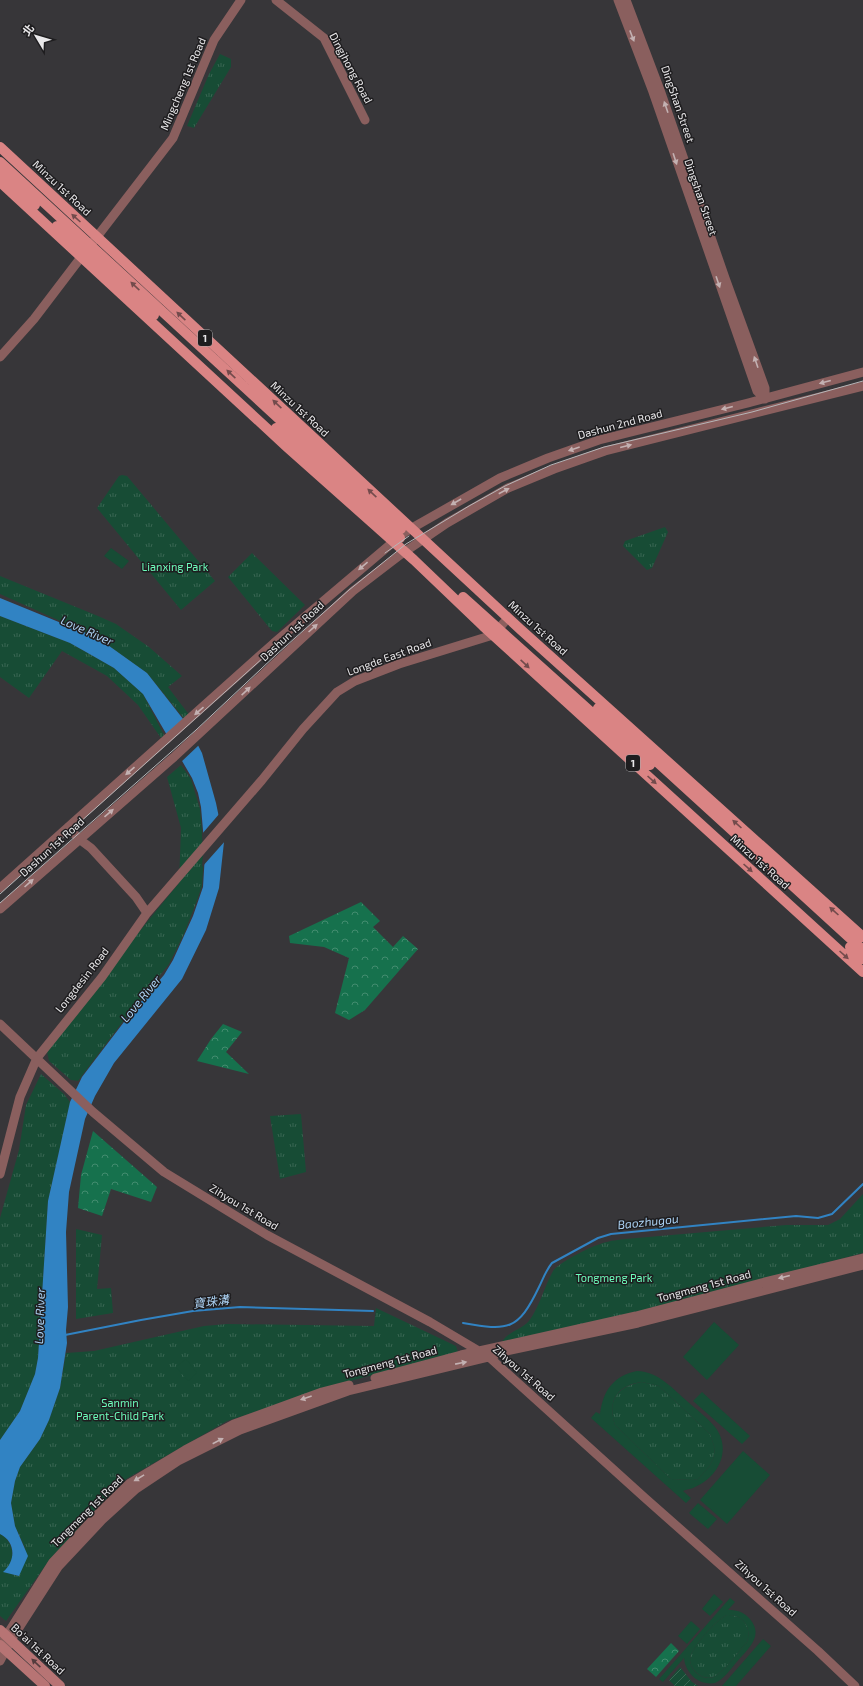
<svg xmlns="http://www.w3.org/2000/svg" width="863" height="1686" font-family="'Exo 2','Noto Sans TC',sans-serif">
<defs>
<pattern id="grass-tufts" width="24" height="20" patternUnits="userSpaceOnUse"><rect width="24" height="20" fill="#174c35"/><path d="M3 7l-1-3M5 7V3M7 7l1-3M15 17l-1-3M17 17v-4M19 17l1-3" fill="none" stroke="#396652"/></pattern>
<pattern id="forest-crowns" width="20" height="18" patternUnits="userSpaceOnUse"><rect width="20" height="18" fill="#16714d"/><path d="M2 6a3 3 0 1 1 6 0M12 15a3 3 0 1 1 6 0" fill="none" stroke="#438c6f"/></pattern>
<pattern id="garden-furrows" width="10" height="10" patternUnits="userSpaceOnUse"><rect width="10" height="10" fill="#174c35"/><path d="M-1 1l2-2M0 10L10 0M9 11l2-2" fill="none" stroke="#396652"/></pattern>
</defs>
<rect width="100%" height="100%" fill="#373639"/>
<path fill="url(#grass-tufts)" d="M220,54L231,59V67L194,128L187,126L209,74Z
M122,475L127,476L215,581L181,610L97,508L119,476Z
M665,527L668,532L652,568L647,570L623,546L625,541Z
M252,553L305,605L277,632L272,631L228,577Z
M0,576L98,616L116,624L149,647L182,676L168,687L190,716L186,721L147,673L98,638L0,594Z
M0,616L70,643L114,668L143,694L164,735L161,738L138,705L107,676L62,651L29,698L0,677Z
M181,765L191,779L200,809L204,854L202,886L196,903L184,934L169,964L121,1024L78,1081L71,1080L49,1061L47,1051L125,949L179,883L181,828L167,777Z
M41,1074L64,1094L70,1102L48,1201L38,1358L35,1374L20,1411L0,1440V1218L19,1150L26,1105Z
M301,1114L306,1172L280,1179L270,1116Z
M863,1194V1253L629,1314L502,1342C507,1332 521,1330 529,1321C540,1306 544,1287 553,1271C559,1262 595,1244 607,1242C613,1240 619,1240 625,1239L786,1225H828L840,1219Z
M76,1229L102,1235L97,1289L111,1288L113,1313L76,1319Z
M376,1308L456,1346L458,1352L354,1380L227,1421L126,1479L87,1518L50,1559L6,1621L0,1616V1534C15,1542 16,1561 4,1572L19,1576L25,1548L15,1526L11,1503L15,1481L20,1467L40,1439L49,1420L60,1388L66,1353L94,1351L204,1326L227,1324L374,1326Z
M642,1382L659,1386L710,1434L715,1449L713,1459L709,1467L698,1479L693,1480L671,1479L615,1425C607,1401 617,1386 642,1382Z
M727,1615C743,1614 752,1627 747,1642C738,1652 729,1666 718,1674C707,1684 690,1672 690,1659C691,1648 717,1619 727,1615Z"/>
<path fill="url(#forest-crowns)" d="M361,902L380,921L373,927L393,947L403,936L418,949L365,1010L349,1020L335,1013L349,958L324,947L290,943L289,936Z
M223,1024L242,1032L226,1052L249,1074L197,1061L211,1039Z
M93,1131L157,1187L151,1202L111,1189L102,1216L78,1208L81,1175Z
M671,1643L679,1651L656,1677L647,1669Z"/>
<path fill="url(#garden-furrows)" d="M680,1667L692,1682L698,1686H675L669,1680Z"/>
<path fill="#174c35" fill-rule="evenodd" d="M111,548L129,561L122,569L104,556Z
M714,1322L739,1345L707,1380L683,1357Z
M186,1359L197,1373L188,1381L176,1367Z
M637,1371C659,1372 672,1388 688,1402C697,1410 708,1418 715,1427C732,1449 719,1477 695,1487C692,1489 687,1489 683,1491L691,1498L686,1503L591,1418L596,1412L600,1414C603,1391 613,1376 637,1371ZM642,1382L659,1386L710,1434L715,1449L713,1459L709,1467L698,1479L693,1480L671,1479L615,1425C607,1401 617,1385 642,1382Z
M702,1392L750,1436L742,1444L693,1401Z
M743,1451L770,1475L727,1524L700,1500Z
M698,1503L717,1519L708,1529L689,1513Z
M714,1594L723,1602L710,1616L702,1609Z
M730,1598L735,1602L728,1610C736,1610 742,1611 748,1617C766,1635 748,1649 735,1664C730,1670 724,1679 715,1683C698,1686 685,1672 684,1658L663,1682L659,1679ZM727,1615C743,1614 752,1627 747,1642C738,1652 729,1666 718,1674C707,1684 690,1673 690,1659C691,1648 717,1619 727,1615Z
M691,1621L700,1629L687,1644L678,1636Z
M763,1639L771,1646L736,1686H722Z"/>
<path fill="#3183c3" d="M0,598L98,638L147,673L187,724L202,753L216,803L224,842L219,888L206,930L182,979L114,1063L95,1096L85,1119L69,1192L66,1232L68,1307L66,1330L67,1343L60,1388L49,1420L40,1439L20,1467L15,1481L11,1503L15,1526L28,1556L19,1576L3,1572C16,1561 16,1542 0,1534V1440L20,1411L35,1374L38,1358L48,1201L70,1102L82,1077L127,1018L164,975L173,960L193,916L203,887L205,854L201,807L198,793L192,778L143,694L114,668L86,652L70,643L0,616Z"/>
<path fill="#373639" d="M190,724L199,745L180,763L164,737Z
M220,813L226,840L202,867L203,854L202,834Z"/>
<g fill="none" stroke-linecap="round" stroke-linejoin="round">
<path stroke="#3183c3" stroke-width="2" d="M463,1323C508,1331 518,1331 539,1287C543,1279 546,1270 552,1263L598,1238L611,1234L796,1216L818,1218L832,1214L863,1184
M65,1335L141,1320L193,1311L240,1307L373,1311"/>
<path stroke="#8a5f5e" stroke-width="9" d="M276,0L324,38L365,120
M618,0L653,92L757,391L765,399
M626,0L660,90L725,278L765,388V399
M93,242L173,138L214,40L241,0
M0,357L34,319L85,252
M0,888L274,643L405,532L500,478L548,458L599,440L748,403L863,372
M0,909L174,757L353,591L400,555L447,523L508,488L554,469L605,451L863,386
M147,913L262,780L303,729L337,692L355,681L399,664L493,635L508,618
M0,1024L93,1112L164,1172L267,1235L430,1322L489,1357L645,1498L818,1651L855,1686
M0,1174L20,1097L37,1058L102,977L147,913L136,897L91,848L79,839L68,827
M375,1378L461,1355L636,1316L761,1283L863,1258
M0,1646L53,1562L97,1515L130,1483L185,1450L234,1424L322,1392L349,1385
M0,1661L11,1640L58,1567L102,1520L136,1489L178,1461L240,1430L348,1391L489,1357L502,1352L638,1323L863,1265"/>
<path stroke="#b77474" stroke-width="10" d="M0,1630L60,1686
M0,1645L45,1686"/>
<path stroke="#da8484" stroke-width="10" d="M0,147L520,629L863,937
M0,162L290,429L401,529
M0,172L35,205
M0,182L287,447L414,560L483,626L863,972
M57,226L154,315
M276,428L400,538
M463,597L650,765
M598,708L863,950
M850,947L863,959"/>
<path stroke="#b7b6b8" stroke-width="1" d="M385,553L409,536
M0,894L274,648
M0,903L196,730L277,654L349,590L406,544L469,506L505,486L551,465L604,447L752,412L863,381"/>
</g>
<defs><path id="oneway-solid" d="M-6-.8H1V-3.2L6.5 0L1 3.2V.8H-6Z"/></defs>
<g fill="#c3b1b2">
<use href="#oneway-solid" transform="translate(632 36) rotate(69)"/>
<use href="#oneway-solid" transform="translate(666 107) rotate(-109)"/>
<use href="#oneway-solid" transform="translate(675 159) rotate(72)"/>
<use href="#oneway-solid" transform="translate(718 282) rotate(71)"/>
<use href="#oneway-solid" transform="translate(756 362) rotate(-109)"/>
<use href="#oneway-solid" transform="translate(825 382) rotate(165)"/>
<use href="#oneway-solid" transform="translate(727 408) rotate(166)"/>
<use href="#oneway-solid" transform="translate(626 446) rotate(-14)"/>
<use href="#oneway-solid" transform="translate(574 449) rotate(161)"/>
<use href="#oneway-solid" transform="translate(504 491) rotate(-28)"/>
<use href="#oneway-solid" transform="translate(456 502) rotate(150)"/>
<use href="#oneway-solid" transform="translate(363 566) rotate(140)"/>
<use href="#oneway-solid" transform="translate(313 628) rotate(-42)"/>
<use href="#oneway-solid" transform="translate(246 691) rotate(-43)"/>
<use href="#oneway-solid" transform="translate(199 711) rotate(139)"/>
<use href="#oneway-solid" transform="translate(130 771) rotate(139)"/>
<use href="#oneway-solid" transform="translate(109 813) rotate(-41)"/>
<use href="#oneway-solid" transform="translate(29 883) rotate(-42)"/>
<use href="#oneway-solid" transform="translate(784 1277) rotate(166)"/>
<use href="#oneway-solid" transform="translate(461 1363) rotate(-11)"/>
<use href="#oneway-solid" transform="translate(306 1398) rotate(161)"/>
<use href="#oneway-solid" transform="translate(218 1441) rotate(-27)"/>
<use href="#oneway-solid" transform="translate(139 1478) rotate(149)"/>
</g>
<g fill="#734b4c">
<use href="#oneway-solid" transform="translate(76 218) rotate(-138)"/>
<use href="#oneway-solid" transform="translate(135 286) rotate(-137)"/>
<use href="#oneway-solid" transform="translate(181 316) rotate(-137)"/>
<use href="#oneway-solid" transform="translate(231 374) rotate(-137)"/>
<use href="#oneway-solid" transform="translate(277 404) rotate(-137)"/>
<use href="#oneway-solid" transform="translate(372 493) rotate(-137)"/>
<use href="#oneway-solid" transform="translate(525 664) rotate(43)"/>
<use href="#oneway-solid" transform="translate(652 780) rotate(42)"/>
<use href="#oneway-solid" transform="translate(737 824) rotate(-138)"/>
<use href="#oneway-solid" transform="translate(748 868) rotate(42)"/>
<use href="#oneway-solid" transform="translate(834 911) rotate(-138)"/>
<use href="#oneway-solid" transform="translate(844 955) rotate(42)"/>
</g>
<use fill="#543b3d" href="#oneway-solid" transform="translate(36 1663) rotate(-137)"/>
<g text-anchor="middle" stroke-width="3" stroke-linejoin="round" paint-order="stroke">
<g fill="#1e1d1f" stroke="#acabad" stroke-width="1">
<rect x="198" y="330" width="14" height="16" rx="3"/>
<rect x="626" y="755" width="14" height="16" rx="3"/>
</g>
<g font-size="10" font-weight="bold" fill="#e9e8ea">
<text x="205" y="342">1</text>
<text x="633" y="767">1</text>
</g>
<g font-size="11" fill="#e9e8ea" stroke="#1e1d1f">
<text transform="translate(351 68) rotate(62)" y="4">Dingjhong Road</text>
<text transform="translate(183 84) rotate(-67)" y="4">Mingcheng 1st Road</text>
<text transform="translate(678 104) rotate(71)" y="4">DingShan Street</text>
<text transform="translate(62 188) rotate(43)" y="4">Minzu 1st Road</text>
<text transform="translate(701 197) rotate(71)" y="4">Dingshan Street</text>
<text transform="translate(300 409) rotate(43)" y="4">Minzu 1st Road</text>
<text transform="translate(620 424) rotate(-15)" y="4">Dashun 2nd Road</text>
<text transform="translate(538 628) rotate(42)" y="4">Minzu 1st Road</text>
<text transform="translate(292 631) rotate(-43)" y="4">Dashun 1st Road</text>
<text transform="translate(389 657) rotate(-20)" y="4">Longde East Road</text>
<text transform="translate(52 847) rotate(-42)" y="4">Dashun 1st Road</text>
<text transform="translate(760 862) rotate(42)" y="4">Minzu 1st Road</text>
<text transform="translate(82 980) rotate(-52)" y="4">Longdesin Road</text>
<text transform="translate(244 1207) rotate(31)" y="4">Zihyou 1st Road</text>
<text transform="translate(704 1286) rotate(-15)" y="4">Tongmeng 1st Road</text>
<text transform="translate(390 1362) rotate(-15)" y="4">Tongmeng 1st Road</text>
<text transform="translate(524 1373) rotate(41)" y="4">Zihyou 1st Road</text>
<text transform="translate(87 1511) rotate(-45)" y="4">Tongmeng 1st Road</text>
<text transform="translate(766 1588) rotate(42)" y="4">Zihyou 1st Road</text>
<text transform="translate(38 1649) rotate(43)" y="4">Bo'ai 1st Road</text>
</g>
<g font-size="11" fill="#6effbd" stroke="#1e1d1f">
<text x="175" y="571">Lianxing Park</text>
<text x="614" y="1282">Tongmeng Park</text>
<text x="120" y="1407">Sanmin<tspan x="120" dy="13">Parent-Child Park</tspan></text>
</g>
<g font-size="12" font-style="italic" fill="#acd2f4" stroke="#1e1d1f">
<text transform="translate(87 631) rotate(24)" y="4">Love River</text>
<text transform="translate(141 999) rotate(-51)" y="4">Love River</text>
<text transform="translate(648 1222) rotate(-6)" y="4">Baozhugou</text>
<text transform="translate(211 1302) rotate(-7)" y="4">寶珠溝</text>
<text transform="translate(40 1316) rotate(-88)" y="4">Love River</text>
</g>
</g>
<g transform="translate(36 36) rotate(308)" stroke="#1e1d1f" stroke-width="3" paint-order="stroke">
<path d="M0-3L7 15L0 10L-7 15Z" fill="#e9e8ea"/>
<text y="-6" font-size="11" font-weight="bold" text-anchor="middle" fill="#e9e8ea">北</text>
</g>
</svg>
